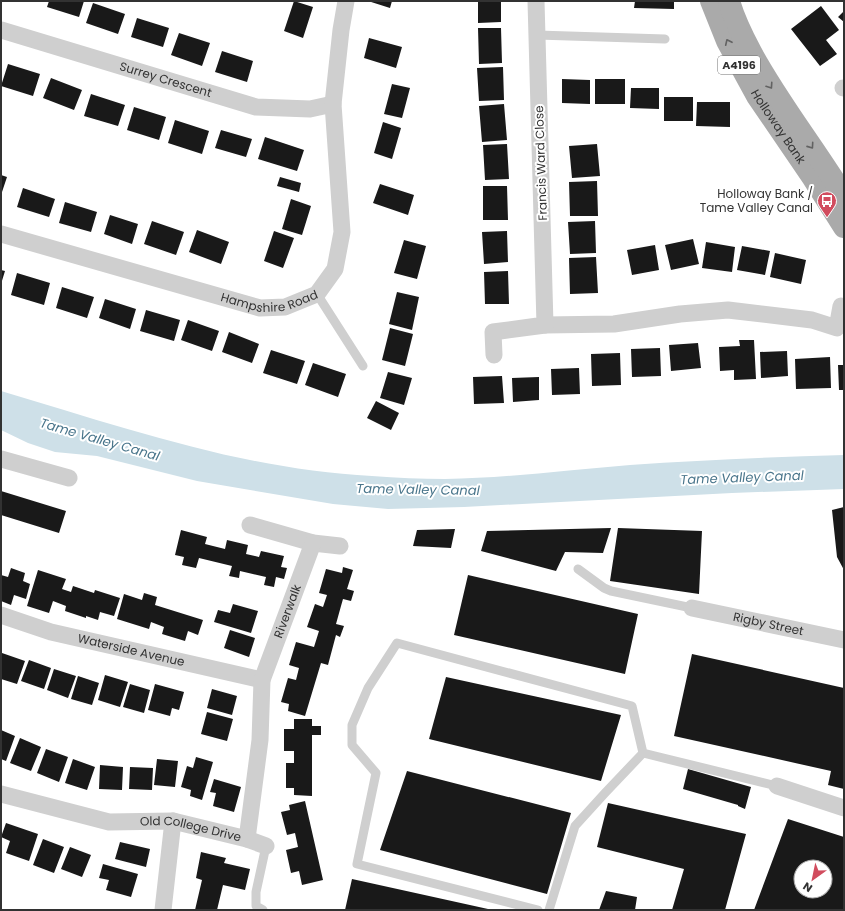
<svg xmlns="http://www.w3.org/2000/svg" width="845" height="911" font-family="Poppins,sans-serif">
<rect width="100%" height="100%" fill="#fff"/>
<path fill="#cee0e8" d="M1,391C122,427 245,470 372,476C397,478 421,479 445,479C507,478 568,470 630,465C701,460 772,457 844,455V489L732,493L464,507L388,509L333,504L197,481L97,456L55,452L28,443L1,430Z"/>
<path fill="#191919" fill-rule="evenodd" d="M49,1H84L79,17L47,7Z
M294,1L313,7L303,38L284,31Z
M368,1H392L390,8Z
M478,1H501V22L478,23Z
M635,1H674V9L634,8Z
M93,3L125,14L118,34L86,23Z
M821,6L839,30L826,40L837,54L820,66L791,29Z
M844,11V22L838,17Z
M137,18L169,28L163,47L131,37Z
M478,28H501L502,63L479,64Z
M179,33L210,43L202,66L171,55Z
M369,38L402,47L396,68L364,58Z
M222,51L253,61L247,82L215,72Z
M8,64L40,74L33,96L1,86Z
M503,67L504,100L479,101L477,68Z
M51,78L82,90L74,110L43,98Z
M562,79L590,80V104L562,103Z
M595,79H625V104H595Z
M392,84L410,88L402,118L384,114Z
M631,88H659V109L630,108Z
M91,94L125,105L118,126L84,116Z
M664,97H693V121H664Z
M697,102H730V127L696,126Z
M504,104L507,140L482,142L479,106Z
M134,107L166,117L159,140L127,130Z
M175,120L209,131L202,154L168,143Z
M383,122L401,128L392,159L374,153Z
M221,130L252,139L246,157L215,148Z
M265,137L304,150L297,171L258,159Z
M507,144L509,179L485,180L483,145Z
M597,144L600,176L572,178L569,146Z
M1,175L7,177L1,195Z
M280,177L301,183L299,192L277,186Z
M597,181L598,216H570L569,182Z
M380,184L414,195L408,215L373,203Z
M483,186H507L508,220H483Z
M23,188L55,199L49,217L17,207Z
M291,199L311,206L302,235L282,229Z
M65,202L97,212L91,232L59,223Z
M110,215L138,224L132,244L104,234Z
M152,221L184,232L176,255L144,244Z
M595,221L596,253L570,254L568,222Z
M197,230L229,242L221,264L189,252Z
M274,231L294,238L283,268L264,261Z
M507,231L508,262L484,264L482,232Z
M693,239L699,264L671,270L665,245Z
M404,240L426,246L417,279L394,273Z
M706,242L735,247L732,272L702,268Z
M655,245L659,270L632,275L627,250Z
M742,246L770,251L765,275L737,270Z
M775,253L806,260L801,284L770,277Z
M596,257L598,293L570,294L569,258Z
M1,270L5,271L1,284Z
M508,271L509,304H485L484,272Z
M17,273L50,283L44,305L11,295Z
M62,287L94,297L87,318L56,308Z
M397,292L419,297L412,330L389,324Z
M105,299L136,309L130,329L99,318Z
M146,310L180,320L174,341L140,331Z
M188,320L219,331L212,351L181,340Z
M390,328L413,334L405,366L382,360Z
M229,332L259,344L252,363L222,352Z
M739,340H754L756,379L734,380V370L720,371L719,347L740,346Z
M698,343L701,368L671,371L669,345Z
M660,348L661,376L632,377L631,349Z
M271,350L305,361L297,384L263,373Z
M787,351L788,376L761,378L760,352Z
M620,353L621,385L592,386L591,354Z
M830,357L831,388L796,389L795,359Z
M313,363L346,374L338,397L305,385Z
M838,365H844V390H839Z
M579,368L580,394L552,395L551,369Z
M388,372L412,378L404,405L380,398Z
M502,376L504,403L474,404L473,377Z
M539,377V400L513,402L512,378Z
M376,401L399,413L391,430L367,418Z
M1,491L66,511L59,533L1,515Z
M844,507V570L837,557L832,510Z
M611,528L603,553L565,552L556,571L481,551L487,531Z
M618,528L702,531L699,594L610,581Z
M455,529L451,548L413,546L417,530Z
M181,530L207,537L205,544L225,549L227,540L248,545L246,554L259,557L261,551L284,556L281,567L287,568L284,579L276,577L274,587L264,585L266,577L240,571L239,578L229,576L232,566L199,558L196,568L182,565L184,557L175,555Z
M343,567L353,570L347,589L354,591L351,601L343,599L341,606L336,624L344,626L340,637L336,635L328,665L321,663L305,716L288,711L289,704L281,702L288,678L296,680L299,668L289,665L296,642L314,647L319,631L307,627L315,604L323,607L327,595L319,593L326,569L342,573Z
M11,568L25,573L23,581L30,584L26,599L14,595L11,605L1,601V575L8,577Z
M38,570L66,579L62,589L71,592L73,586L94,593L95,590L120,598L114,616L100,612L98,620L86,616V618L65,611L66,606L53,601L49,613L27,606Z
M468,575L638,614L625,674L454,635Z
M144,593L157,597L155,605L203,620L198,635L188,631L185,641L162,634L164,627L151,622L149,629L117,619L124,594L142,600Z
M233,604L258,611L251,633L214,622L218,610L230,613Z
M230,630L255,638L249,657L224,648Z
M2,653L25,661L17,684L1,679Z
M692,654L844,688V789L828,785L831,771L674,736Z
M29,660L51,668L44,689L21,681Z
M54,669L76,676L68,698L47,690Z
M105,675L128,682L120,707L98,700Z
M78,676L99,683L92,705L71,699Z
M446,677L621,715L601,781L429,739Z
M130,684L150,690L144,713L123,707Z
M155,684L184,692L179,710L172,708L170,716L148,710Z
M212,689L237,696L232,715L207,708Z
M207,712L233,719L227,741L201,734Z
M294,719H312V726H321V735H312V796L294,795V788H286V763H294V751H284V729H294Z
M1,730L15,736L6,761L1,759Z
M20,738L41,747L31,771L10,763Z
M46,749L68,757L59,782L37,773Z
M196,757L213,762L202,800L190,796L191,790L181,787L187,766L193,768Z
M73,759L95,767L87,790L65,783Z
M157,759L178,761L175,787L154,785Z
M100,765L123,767L122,790L99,789Z
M130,767L153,768L152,790L129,789Z
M688,769L751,787L745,809L738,806V805L683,789Z
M407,771L571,813L547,894L380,850Z
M214,779L241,787L234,812L213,806L216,793L210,792Z
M305,801L323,880L302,885L299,871L291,873L286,850L298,847L295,833L287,835L281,812L290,810L289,805Z
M608,803L746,834L725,910H672L684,869L597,847Z
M788,819L844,837V910H754ZM801,867H825V891H801Z
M6,823L38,834L29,861L6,853L10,841L1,837Z
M43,839L64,847L54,873L33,865Z
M120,842L150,849L146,867L115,859Z
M70,847L91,855L82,877L61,869Z
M201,852L226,858L224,863L250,869L245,890L223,885L217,910H195L202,880L196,878Z
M103,864L138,874L131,897L106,890L109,880L99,878Z
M352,879L488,909V910H345Z
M606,891L637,897L635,910H599Z"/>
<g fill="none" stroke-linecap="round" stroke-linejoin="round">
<path stroke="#cfcfcf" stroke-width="9" d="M537,35L665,39
M317,294L363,366
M578,569L604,588L611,591L692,608
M643,753L777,786
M263,910L256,906V892L266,846
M538,910L357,864L376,773L352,745V725L368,688L397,643L632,706L643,753
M549,910L575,826L605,793L643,753"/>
<g stroke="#cfcfcf" stroke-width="17">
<path id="s1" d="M1,30L256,107L310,109L333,104"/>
<path d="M843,88H844"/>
<path id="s2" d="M1,234L260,308L285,307L317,294L335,269L342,232L333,104L341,30L346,1"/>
<path d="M545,325L614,324L680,314L728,310L812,320L837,328L841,306"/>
<path d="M494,355L493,332L545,325L536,1"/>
<path d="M1,459L69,478"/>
<path d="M250,525L313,543L340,546"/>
<path id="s3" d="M692,608L844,640"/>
<path id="s4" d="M1,615L51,632L262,680"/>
<path d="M777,786L844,808"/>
<path id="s5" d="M1,794L109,822L173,821L247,839L260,740L262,680L313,543"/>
<path d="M247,839L266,846"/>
<path d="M163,910L173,821"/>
</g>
<g stroke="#aaa" stroke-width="22">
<path id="s6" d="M711,1L727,41L757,96L813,178L844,227"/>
<path d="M729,1C734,19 742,35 751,52C778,102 814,147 844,196"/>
</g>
</g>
<defs><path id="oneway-chevron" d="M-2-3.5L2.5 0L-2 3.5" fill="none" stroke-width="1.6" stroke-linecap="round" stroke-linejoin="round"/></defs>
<g stroke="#626262">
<use href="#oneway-chevron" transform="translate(728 42) rotate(-115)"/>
<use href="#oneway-chevron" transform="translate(770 86) rotate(56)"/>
<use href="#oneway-chevron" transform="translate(811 146) rotate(55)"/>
</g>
<defs>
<g id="bus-pin" transform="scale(1)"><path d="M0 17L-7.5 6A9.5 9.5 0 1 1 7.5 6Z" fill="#d14c5e" stroke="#fff"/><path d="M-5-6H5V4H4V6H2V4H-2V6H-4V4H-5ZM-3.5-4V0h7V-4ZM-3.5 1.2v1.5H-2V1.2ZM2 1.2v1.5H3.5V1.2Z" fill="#fff"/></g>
</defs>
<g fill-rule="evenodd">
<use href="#bus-pin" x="827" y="201"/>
</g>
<g text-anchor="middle" stroke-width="4" stroke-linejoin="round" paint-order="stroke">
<rect fill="#fff" stroke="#707070" stroke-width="1" x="718" y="56" width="42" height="18" rx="3"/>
<g font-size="11" font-weight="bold" fill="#323232">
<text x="739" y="69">A4196</text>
</g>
<g font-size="12" fill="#323232" stroke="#fff">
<text dy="4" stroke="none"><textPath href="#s1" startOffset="172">Surrey Crescent</textPath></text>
<text dy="4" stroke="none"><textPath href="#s6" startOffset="143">Holloway Bank</textPath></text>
<text transform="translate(541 163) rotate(-92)" y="4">Francis Ward Close</text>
<text dy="4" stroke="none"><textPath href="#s2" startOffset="279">Hampshire Road</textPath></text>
<text dy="4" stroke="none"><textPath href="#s5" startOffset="485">Riverwalk</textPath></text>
<text dy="4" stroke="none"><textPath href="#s3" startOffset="78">Rigby Street</textPath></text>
<text dy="4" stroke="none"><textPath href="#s4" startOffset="135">Waterside Avenue</textPath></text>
<text dy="4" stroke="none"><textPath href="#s5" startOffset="194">Old College Drive</textPath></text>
</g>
<g font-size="12" fill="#323232" stroke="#fff" text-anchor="end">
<text x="813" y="198">Holloway Bank /<tspan x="813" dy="14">Tame Valley Canal</tspan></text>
</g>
<g font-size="13" font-style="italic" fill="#49758b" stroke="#fff">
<text transform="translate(100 439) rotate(16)" y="5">Tame Valley Canal</text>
<text transform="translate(742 477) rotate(-2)" y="5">Tame Valley Canal</text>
<text transform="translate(418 489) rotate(1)" y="5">Tame Valley Canal</text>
</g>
</g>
<rect width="845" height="911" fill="none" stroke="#323232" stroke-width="4"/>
<g transform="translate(813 879) rotate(213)"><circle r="19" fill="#ffffff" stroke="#adadad"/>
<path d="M0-3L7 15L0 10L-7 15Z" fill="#d14c5e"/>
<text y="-6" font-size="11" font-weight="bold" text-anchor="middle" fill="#323232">N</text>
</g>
</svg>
